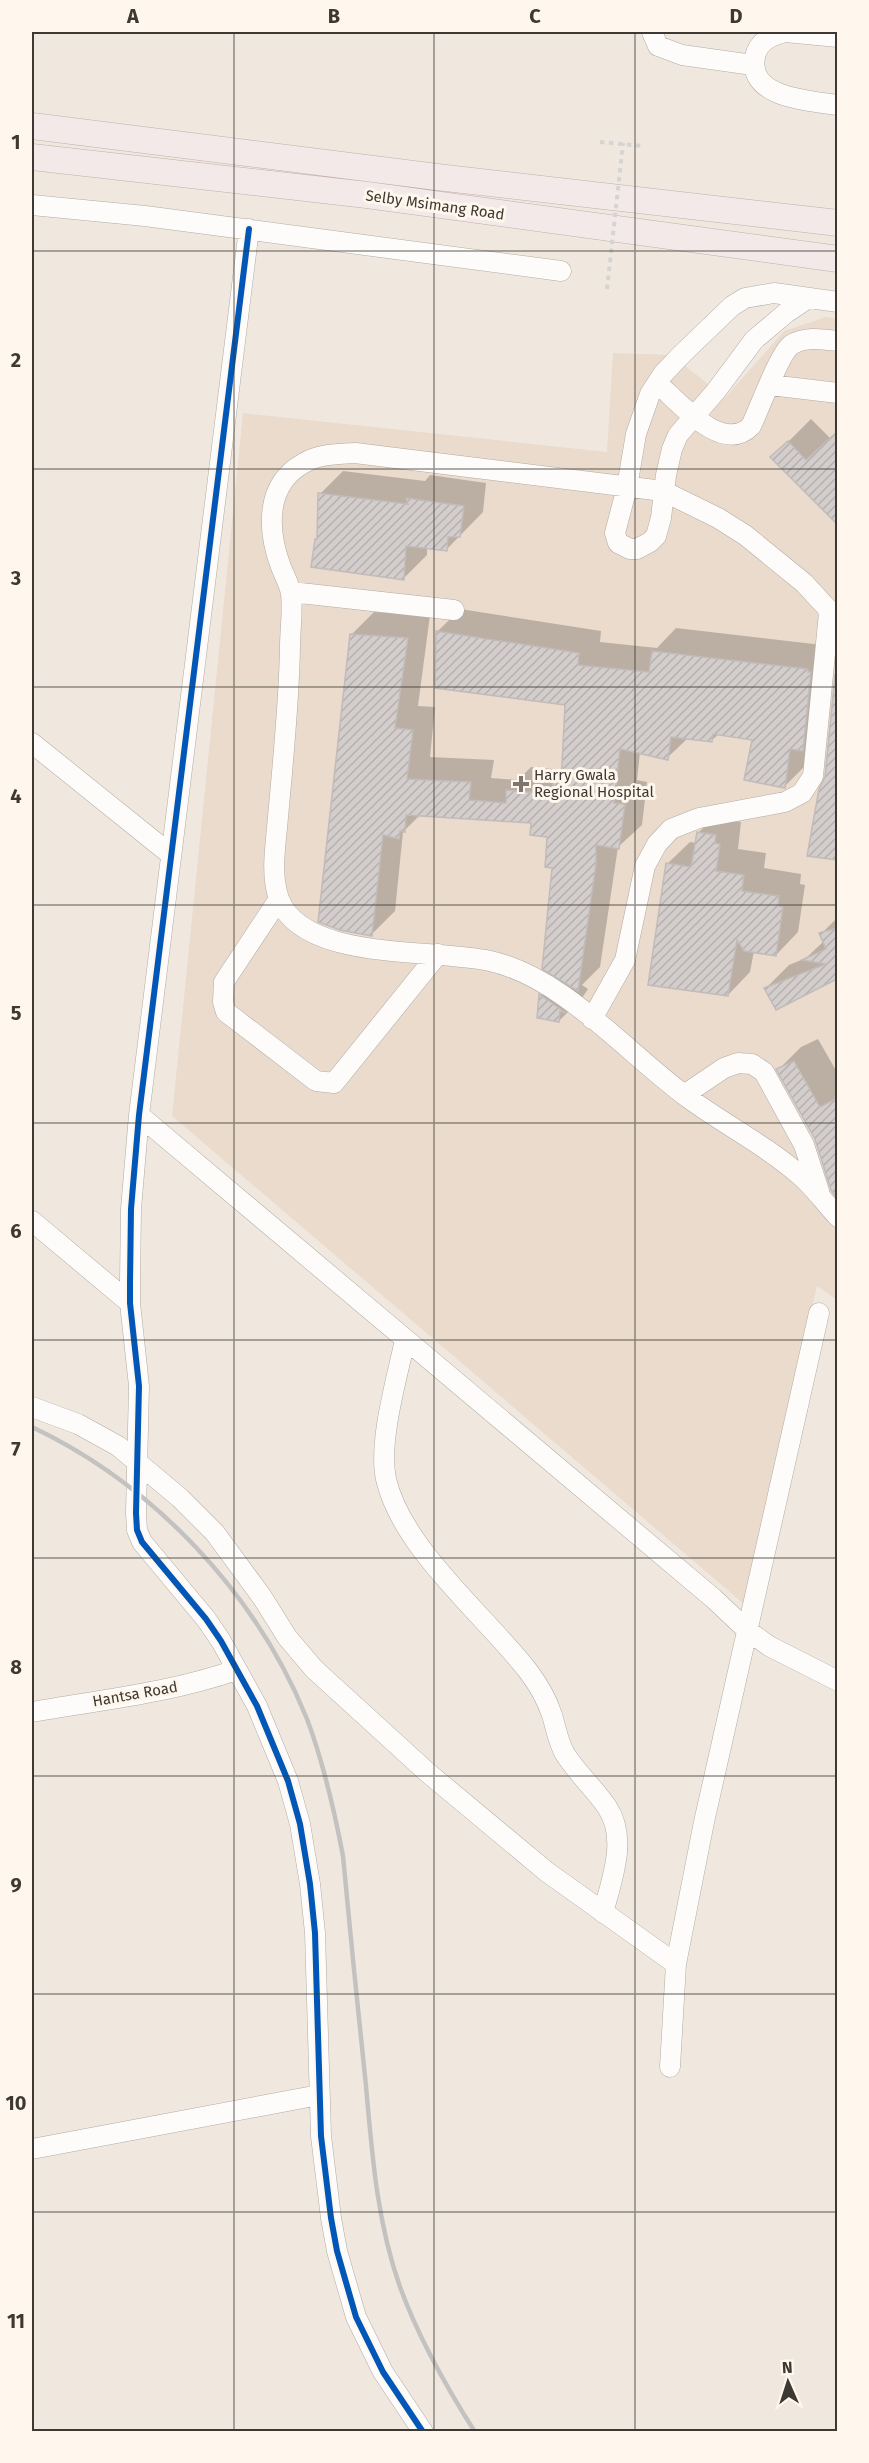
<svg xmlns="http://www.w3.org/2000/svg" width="869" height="2463" font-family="'Fira Sans',sans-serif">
<defs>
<pattern id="building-hatch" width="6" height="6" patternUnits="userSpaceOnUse" patternTransform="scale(1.5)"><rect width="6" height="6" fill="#d3cdcc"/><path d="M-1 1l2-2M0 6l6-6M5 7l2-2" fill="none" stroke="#b6b1b0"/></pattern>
</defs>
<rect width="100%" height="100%" fill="#f0e8df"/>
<path fill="#eadbcd" d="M826,317L837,319V1300L817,1286L744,1604L172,1116L243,413L607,452L613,353L672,355L725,398L784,331Z"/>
<path fill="#0003" d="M811,419L830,438L838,432V509L831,515L773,457Z
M343,471L425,481L430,475L486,483L483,512L447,549L427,547V555L404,578L316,539L319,537L320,494Z
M460,609L601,631L600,642L657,648L676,628L831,646L807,764L784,787L754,738L719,734L712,740L688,738L667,758L640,752L637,780L647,782L642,825L618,847L600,967L582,985L588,989L582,998L559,1021L541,995L558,977L554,866L549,836L533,822L421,814L403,832L395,911L372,934L351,635L374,612L430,615L418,706L435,707L430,757L494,760L491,778L518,780L531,767L563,770L567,704L437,632Z
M838,675V859L809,855L826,778Z
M721,810L737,813L736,821L741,822L738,849L766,853L764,868L801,874L800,884L805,885L798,932L776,955L754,951L750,972L728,995L667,864L690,842L697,843L698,833Z
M838,917V978L777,1008L766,988L789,965L806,958L824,941L821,934Z
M818,1039L838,1074V1196L832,1189L816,1139L778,1070L801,1047Z"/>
<path fill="url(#building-hatch)" stroke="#c1bbba" stroke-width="1.5" d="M837,432V524L770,457L788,441L806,460Z
M318,493L408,504L406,498L464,506L460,537H448L447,551L406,546L404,580L311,567L315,539H317Z
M436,631L579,653L578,665L649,672L652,651L808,669V672H811L803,751L790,749L785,788L744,780L752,740L713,734L712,742L671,737L668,760L620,749L614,803L625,804L619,849L596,845V864L578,991L542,969L552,868L545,867L547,837L530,835L531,823L406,815L405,832L400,831L399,839L383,835L372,936L340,930L318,922L350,634L408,638L395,728L413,730L407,779L471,782L469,800L506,803V790L553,794V782L561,783L565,705L435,688Z
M835,675L837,676V860L807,856L819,789L825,777Z
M697,832L716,835L715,843L720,844L716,871L744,875L742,891L779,896L778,906L783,907L776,956L744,951L737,940L728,996L648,985L666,863L691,867Z
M837,928V979L776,1010L764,988L826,964L802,960L826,949L819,933Z
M539,994L566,1013L560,1011L559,1022L537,1018Z
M794,1061L820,1107L837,1098V1198L831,1190L815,1139L776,1069Z"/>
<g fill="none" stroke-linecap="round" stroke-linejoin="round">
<g stroke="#b1aba4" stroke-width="21">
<path id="minor" d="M652,32L658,46L682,55L753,65
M785,32C771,36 758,41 755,57C747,98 810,101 838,105
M785,32L838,37
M32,205L145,216L561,271
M249,229L139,1115L131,1209L130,1282V1303L139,1386L136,1513L137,1530L142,1542L206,1619L221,1641L257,1706L288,1781L300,1824L310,1884L315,1933L321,2136L331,2218L337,2251L356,2317L383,2372L423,2432
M807,299L786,313L754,340L716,391L678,435L672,449L666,475L661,518L656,536L650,542L637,549H630L618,543L615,533L627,487L636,434L650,394L663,374L682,354L732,306L745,298L774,293L838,302
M657,383C679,402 722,455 751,426C759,410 779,354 791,345C805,336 822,339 838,341
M770,385L838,393
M291,592L454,610
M838,620L804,583L745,535L718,518L663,491L355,453C338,454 319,454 304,463C265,484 267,530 281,567C284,575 290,585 291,594C293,611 290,630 290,647C289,704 283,761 278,817C276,843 270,874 279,899C303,962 434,948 490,961C563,977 627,1053 687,1097C725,1125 767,1146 802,1177C815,1189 826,1204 838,1217
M32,743L170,854
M279,899L224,982L223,1002L226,1012L316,1081L334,1083L438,954
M592,1019L625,960L645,866L657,844L671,829L699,818L785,802L802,793L813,776L829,613
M684,1095L724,1068L738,1063L752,1064L764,1072L804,1145L819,1191
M139,1115L713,1598L747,1630L769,1646L838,1681
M32,1221L130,1303
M405,1340C397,1378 378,1442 386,1479C402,1549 485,1615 528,1671C538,1684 547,1700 552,1715C556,1728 558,1742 565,1754C577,1773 594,1788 607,1807C628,1838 612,1879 603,1913
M32,1407L78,1424L118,1446L180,1498L215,1533L262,1597L287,1637L314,1669L427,1772L547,1872L676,1964
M32,1712C100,1700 170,1693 236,1670
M670,2067L676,1964L704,1822L819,1313
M32,2149L319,2095"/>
</g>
<g stroke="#c2adaa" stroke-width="27">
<path id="major" d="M32,126L437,177L838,223
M32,157L367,195L838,259"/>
</g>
<path stroke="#d6d4d2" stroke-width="4" stroke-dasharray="4.5 4.5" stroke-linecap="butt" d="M600,142L643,146
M607,289L610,262"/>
<use href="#minor" stroke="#fdfcfa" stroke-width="20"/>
<use href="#major" stroke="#f3e9e8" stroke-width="26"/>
<path stroke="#c4c2c0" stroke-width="4.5" d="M32,1427C154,1485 256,1593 307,1719C324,1764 334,1809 343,1856C350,1933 358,2009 366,2086C372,2154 377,2222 400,2287C419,2339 445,2385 475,2432"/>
<path stroke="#d6d4d2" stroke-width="4" stroke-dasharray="4.5 4.5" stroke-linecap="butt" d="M610,262L623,143"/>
<g stroke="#fff7ed" stroke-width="10">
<path id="cycleway" d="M249,229L139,1115L131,1209L130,1282V1303L139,1386L136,1513L137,1530L142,1542L206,1619L221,1641L257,1706L288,1781L300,1824L310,1884L315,1933L321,2136L331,2218L337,2251L356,2317L383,2372L423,2432"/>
</g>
<use href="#cycleway" stroke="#0057b8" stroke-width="6"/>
</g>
<path fill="none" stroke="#3d3832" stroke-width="1.5" stroke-opacity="0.55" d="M234,32V2432M434,32V2432M635,32V2432M32,251H838M32,469H838M32,687H838M32,905H838M32,1123H838M32,1340H838M32,1558H838M32,1776H838M32,1994H838M32,2212H838"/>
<path fill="#7c766f" stroke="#fff7ed" stroke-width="2" d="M518 775h6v6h6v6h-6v6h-6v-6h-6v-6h6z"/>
<g text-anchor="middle" stroke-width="6" stroke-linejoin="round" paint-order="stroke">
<g font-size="15" fill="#3d3832" stroke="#fff7ed">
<text transform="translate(435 205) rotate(8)" y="5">Selby Msimang Road</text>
<text transform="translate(135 1694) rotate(-10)" y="5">Hantsa Road</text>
</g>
<g font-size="15" fill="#3d3832" stroke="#fff7ed" text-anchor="start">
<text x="534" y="780">Harry Gwala<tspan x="534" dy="17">Regional Hospital</tspan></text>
</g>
</g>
<rect width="869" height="2463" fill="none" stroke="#fff7ed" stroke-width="66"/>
<g transform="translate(788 2382) rotate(357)" stroke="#fff7ed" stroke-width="4.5" paint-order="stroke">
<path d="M0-4.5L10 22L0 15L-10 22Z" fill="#3d3832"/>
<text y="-9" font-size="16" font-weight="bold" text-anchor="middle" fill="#3d3832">N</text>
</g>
<rect x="33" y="33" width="803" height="2397" fill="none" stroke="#3d3832" stroke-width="2"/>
<g font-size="20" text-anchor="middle" font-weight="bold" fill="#3d3832">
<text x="133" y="23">A</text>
<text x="334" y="23">B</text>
<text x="535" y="23">C</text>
<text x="736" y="23">D</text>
<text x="16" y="149">1</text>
<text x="16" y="367">2</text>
<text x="16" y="585">3</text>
<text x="16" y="803">4</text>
<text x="16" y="1020">5</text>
<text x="16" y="1238">6</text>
<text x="16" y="1456">7</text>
<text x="16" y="1674">8</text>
<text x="16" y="1892">9</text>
<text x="16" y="2110">10</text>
<text x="16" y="2328">11</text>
</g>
</svg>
